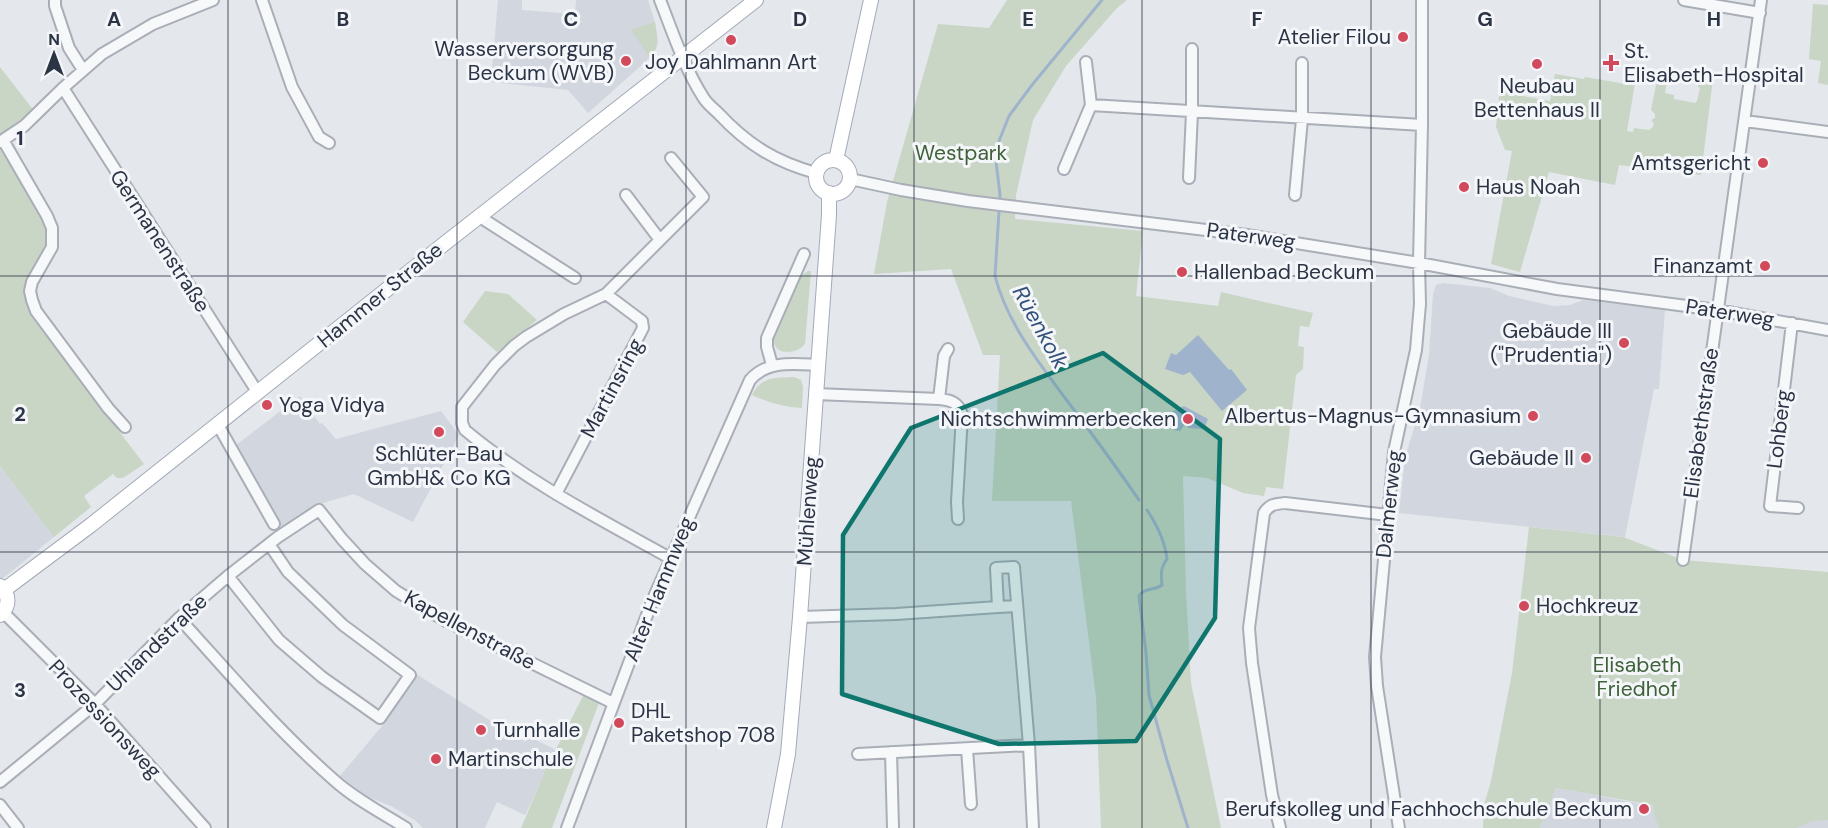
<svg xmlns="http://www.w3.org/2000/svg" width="1828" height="828" font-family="'DM Sans',sans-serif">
<rect width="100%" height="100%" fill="#e4e7ec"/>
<path fill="#d2d6de" d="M498,0H522V10L575,14L576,0H648L655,22L658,42L654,54L588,113L568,90L491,82Z
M1443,283L1490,288L1509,296L1553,306L1570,305L1583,300L1665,310L1659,389H1654L1625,537L1399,513L1405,458L1420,408L1429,355L1433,294L1436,285Z
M300,396L320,424L322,423L336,439L441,411L459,435L413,522L354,494L313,506L282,527L235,446Z
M0,466L54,537L2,579L0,578Z
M416,674L525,742L528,736L556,750L525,815L497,802L485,828H423L416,821L391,806L368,797L340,776L382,726Z
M1556,788L1648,805L1828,813V828H1540Z"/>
<path fill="#c9d6c5" d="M1007,0H1127L1117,8L1066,66L1033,120L1016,195L1015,219L1143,231L1136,296L1218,306L1221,292L1313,313L1309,327L1300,326L1298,346L1304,347L1303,369L1296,375L1283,489L1266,487L1264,496L1243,493L1207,478L1183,476L1186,591L1191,683L1221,828H1101L1096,697L1071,501H992L1000,355H983L951,269L874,274L887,202L938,24L989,28Z
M1813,4L1828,5V85L1818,83L1821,61L1809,59Z
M655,22C657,35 660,48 650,58L631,30Z
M0,67L35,112L0,139Z
M1555,74L1584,79L1585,77L1626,84L1627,82L1635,83L1627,131L1633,132L1634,128L1649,130L1653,127L1654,124L1651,120L1655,118V114L1651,110L1657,80L1667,82L1665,93L1674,95V99L1695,103L1697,101L1700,88L1698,87L1699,77L1713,79L1701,175L1619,165L1615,185L1549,172L1520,272L1491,264L1512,151L1505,150L1496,127L1500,87L1512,94L1550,101Z
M0,147H2L49,229C48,245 40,255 33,269C26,285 28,300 31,316L144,464L123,478H117L113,474L84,496L91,507L54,537L0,466Z
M808,271H811L805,344C797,354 776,356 774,342L772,341L799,277Z
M485,291L508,294L537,320L497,352L463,322Z
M794,377L801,380L803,387L802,408C784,407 769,403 752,395C762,376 775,378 794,377Z
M1529,527L1623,537L1683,560L1828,572V820L1812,821L1796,828H1659L1655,817L1653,805L1556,788L1540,828H1483L1484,805L1491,781L1512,673Z
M585,692L600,700L552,828H521L546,769Z"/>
<path fill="#9fb4cc" d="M1198,335L1229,370L1231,369L1247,390L1222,411L1190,372L1183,375L1165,369L1171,353L1176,355Z
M1184,406L1208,419L1204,429L1188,428V420L1180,431L1174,430L1167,419L1169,418L1167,414Z"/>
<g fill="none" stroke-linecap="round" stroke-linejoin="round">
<path stroke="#9fb4cc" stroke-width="3" d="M1102,0L1032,85L1009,116L999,141L996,161L1000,195L995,276C1008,327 1046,372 1077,414C1098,442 1119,471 1139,500
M1147,510C1157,525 1165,541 1167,559C1160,569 1161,574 1162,585C1155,591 1145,587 1139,596L1146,653L1149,695L1166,757L1188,828"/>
<g stroke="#a9aeb7" stroke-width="14">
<path id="minor" d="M55,0V6L69,48L83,70
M262,0L292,87L319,137L329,143
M660,0C673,33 684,67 703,97C707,104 714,109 719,114C748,145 776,162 816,173
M1684,0L1760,13
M1086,62L1091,105
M63,88L258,393
M1745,121L1828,132
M3,140L47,216L52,228V247L32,282L30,291L32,300L36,311L108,408L125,427
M0,142L24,126L63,88L102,54L153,24L213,0
M1064,169L1091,105L1422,125
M1189,178L1192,112V49
M850,179L901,190L968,201L1247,235L1419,263L1557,289L1717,310L1828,330
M626,195L660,240
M1295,195L1302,119V63
M480,217L575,278
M1792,323L1770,506L1798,508
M772,365L767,347V338L804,254
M816,394L939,399C950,400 959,402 962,415L957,502L958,519
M939,399L944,356L948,349
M218,425L274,524
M556,494L643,328L642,321L606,294
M670,558C600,519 527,482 465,430L462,423V407L495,365L514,346L526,337L564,314L606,294L703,197L671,158
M1683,560L1761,0
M228,576L279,640L322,677L380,718L410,675L343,625L288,572L269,544
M1017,606L998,607L996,568L1014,567L1029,745L1033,828
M3,612L95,704L205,828
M800,617L896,614L998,607
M179,618C229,673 278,731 334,780C355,799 382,813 406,828
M967,749L971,804
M891,752L893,828
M858,754L1029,745
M0,782L95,704L179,618L228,576L278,537L319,510L342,539L365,564L396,591L444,620L613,703
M0,805L18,828
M567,828L653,599L750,380C767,360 794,364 818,365
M1280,828L1272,795L1252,663L1249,628L1264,513C1270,504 1275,504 1285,503L1388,515
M1399,828L1377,686L1375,657L1394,452L1416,350L1420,304L1419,263L1422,125V0"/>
</g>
<g stroke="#a3abb8" stroke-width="16">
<path id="major" d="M836,160L871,0
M816 177a17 17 0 1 1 34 0a17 17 0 1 1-34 0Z
M0,586C10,595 10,606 0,615
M4,590L91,525L444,244L756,0
M774,828L788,754L800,617L829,215V193"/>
</g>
<use href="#minor" stroke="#f7f8fa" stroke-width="10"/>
<use href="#major" stroke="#fff" stroke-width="14"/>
</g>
<path fill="#0f766e" fill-opacity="0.2" stroke="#0f766e" stroke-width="4.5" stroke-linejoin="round" d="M1103,353L1220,439L1215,618L1136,741L999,744L842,694L843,535L911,428Z"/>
<path fill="none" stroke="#2b3445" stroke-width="1.5" stroke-opacity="0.55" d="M228,0V828M457,0V828M686,0V828M914,0V828M1142,0V828M1371,0V828M1600,0V828M0,276H1828M0,552H1828"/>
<g fill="#d1495b" stroke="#f4f6f9" stroke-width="2">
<circle cx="1403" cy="37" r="6"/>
<circle cx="731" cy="40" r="6"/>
<circle cx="626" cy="61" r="6"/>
<path d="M1608 54h6v6h6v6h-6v6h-6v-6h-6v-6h6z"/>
<circle cx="1537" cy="64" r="6"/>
<circle cx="1763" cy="163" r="6"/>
<circle cx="1464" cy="187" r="6"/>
<circle cx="1765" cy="266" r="6"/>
<circle cx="1182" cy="272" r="6"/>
<circle cx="1624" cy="343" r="6"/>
<circle cx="267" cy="405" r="6"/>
<circle cx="1533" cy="416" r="6"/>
<circle cx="1188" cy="419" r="6"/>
<circle cx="439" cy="432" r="6"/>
<circle cx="1586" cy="458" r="6"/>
<circle cx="1524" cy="606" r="6"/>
<circle cx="619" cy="723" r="6"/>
<circle cx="481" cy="730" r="6"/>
<circle cx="436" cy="759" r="6"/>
<circle cx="1644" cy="809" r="6"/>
</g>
<g text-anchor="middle" stroke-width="6" stroke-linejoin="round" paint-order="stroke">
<g font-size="21" fill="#2b3445" stroke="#f4f6f9" text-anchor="end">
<text x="1391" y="44">Atelier Filou</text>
<text x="614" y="56">Wasserversorgung<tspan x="614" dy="24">Beckum (WVB)</tspan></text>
<text x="1624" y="58" text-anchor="start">St.<tspan x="1624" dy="24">Elisabeth-Hospital</tspan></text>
<text x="731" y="69" text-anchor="middle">Joy Dahlmann Art</text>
<text x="1537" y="93" text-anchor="middle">Neubau<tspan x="1537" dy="24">Bettenhaus II</tspan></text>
<text x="1751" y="170">Amtsgericht</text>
<text x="1476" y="194" text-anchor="start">Haus Noah</text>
<text x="1753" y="273">Finanzamt</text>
<text x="1194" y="279" text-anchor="start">Hallenbad Beckum</text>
<text x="1612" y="338">Gebäude III<tspan x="1612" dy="24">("Prudentia")</tspan></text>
<text x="279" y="412" text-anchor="start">Yoga Vidya</text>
<text x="1521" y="423">Albertus-Magnus-Gymnasium</text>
<text x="1176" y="426">Nichtschwimmerbecken</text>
<text x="439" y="461" text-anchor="middle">Schlüter-Bau<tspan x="439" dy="24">GmbH&amp; Co KG</tspan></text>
<text x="1574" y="465">Gebäude II</text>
<text x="1536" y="613" text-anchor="start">Hochkreuz</text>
<text x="631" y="718" text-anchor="start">DHL<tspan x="631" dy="24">Paketshop 708</tspan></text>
<text x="493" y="737" text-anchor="start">Turnhalle</text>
<text x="448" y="766" text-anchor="start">Martinschule</text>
<text x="1632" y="816">Berufskolleg und Fachhochschule Beckum</text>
</g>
<g font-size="21" fill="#3f6138" stroke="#f4f6f9">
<text x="961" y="160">Westpark</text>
<text x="1637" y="672">Elisabeth<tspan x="1637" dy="24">Friedhof</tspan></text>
</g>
<g font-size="21" fill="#2b3445" stroke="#f4f6f9">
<text transform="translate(1251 236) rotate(8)" y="7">Paterweg</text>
<text transform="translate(160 241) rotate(57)" y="7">Germanenstraße</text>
<text transform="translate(380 295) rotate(-39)" y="7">Hammer Straße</text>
<text transform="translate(1730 313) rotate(9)" y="7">Paterweg</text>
<text transform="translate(612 388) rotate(-62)" y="7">Martinsring</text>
<text transform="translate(1701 423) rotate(-82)" y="7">Elisabethstraße</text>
<text transform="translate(1779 429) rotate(-83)" y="7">Lohberg</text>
<text transform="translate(1389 504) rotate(-84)" y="7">Dalmerweg</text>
<text transform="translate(808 511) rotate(-86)" y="7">Mühlenweg</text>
<text transform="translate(659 589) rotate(-68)" y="7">Alter Hammweg</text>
<text transform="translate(470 630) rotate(28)" y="7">Kapellenstraße</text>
<text transform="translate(157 643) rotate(-44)" y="7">Uhlandstraße</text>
<text transform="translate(105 719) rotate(47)" y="7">Prozessionsweg</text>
</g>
<g font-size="22" font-style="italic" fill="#34527a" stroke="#f4f6f9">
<text transform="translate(1041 327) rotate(61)" y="8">Rüenkolk</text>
</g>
</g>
<g font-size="20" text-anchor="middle" font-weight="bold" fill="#2b3445" stroke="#f4f6f9" stroke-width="6" stroke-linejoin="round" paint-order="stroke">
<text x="114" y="26">A</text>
<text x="343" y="26">B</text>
<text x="571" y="26">C</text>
<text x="800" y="26">D</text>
<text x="1028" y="26">E</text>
<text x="1257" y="26">F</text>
<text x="1485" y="26">G</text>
<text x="1714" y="26">H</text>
<text x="20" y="145">1</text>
<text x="20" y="421">2</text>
<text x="20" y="697">3</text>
</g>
<g transform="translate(54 54)" stroke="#f4f6f9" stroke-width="4.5" paint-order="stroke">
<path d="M0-4.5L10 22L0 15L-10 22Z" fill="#2b3445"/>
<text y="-9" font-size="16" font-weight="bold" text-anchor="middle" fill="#2b3445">N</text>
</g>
</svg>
